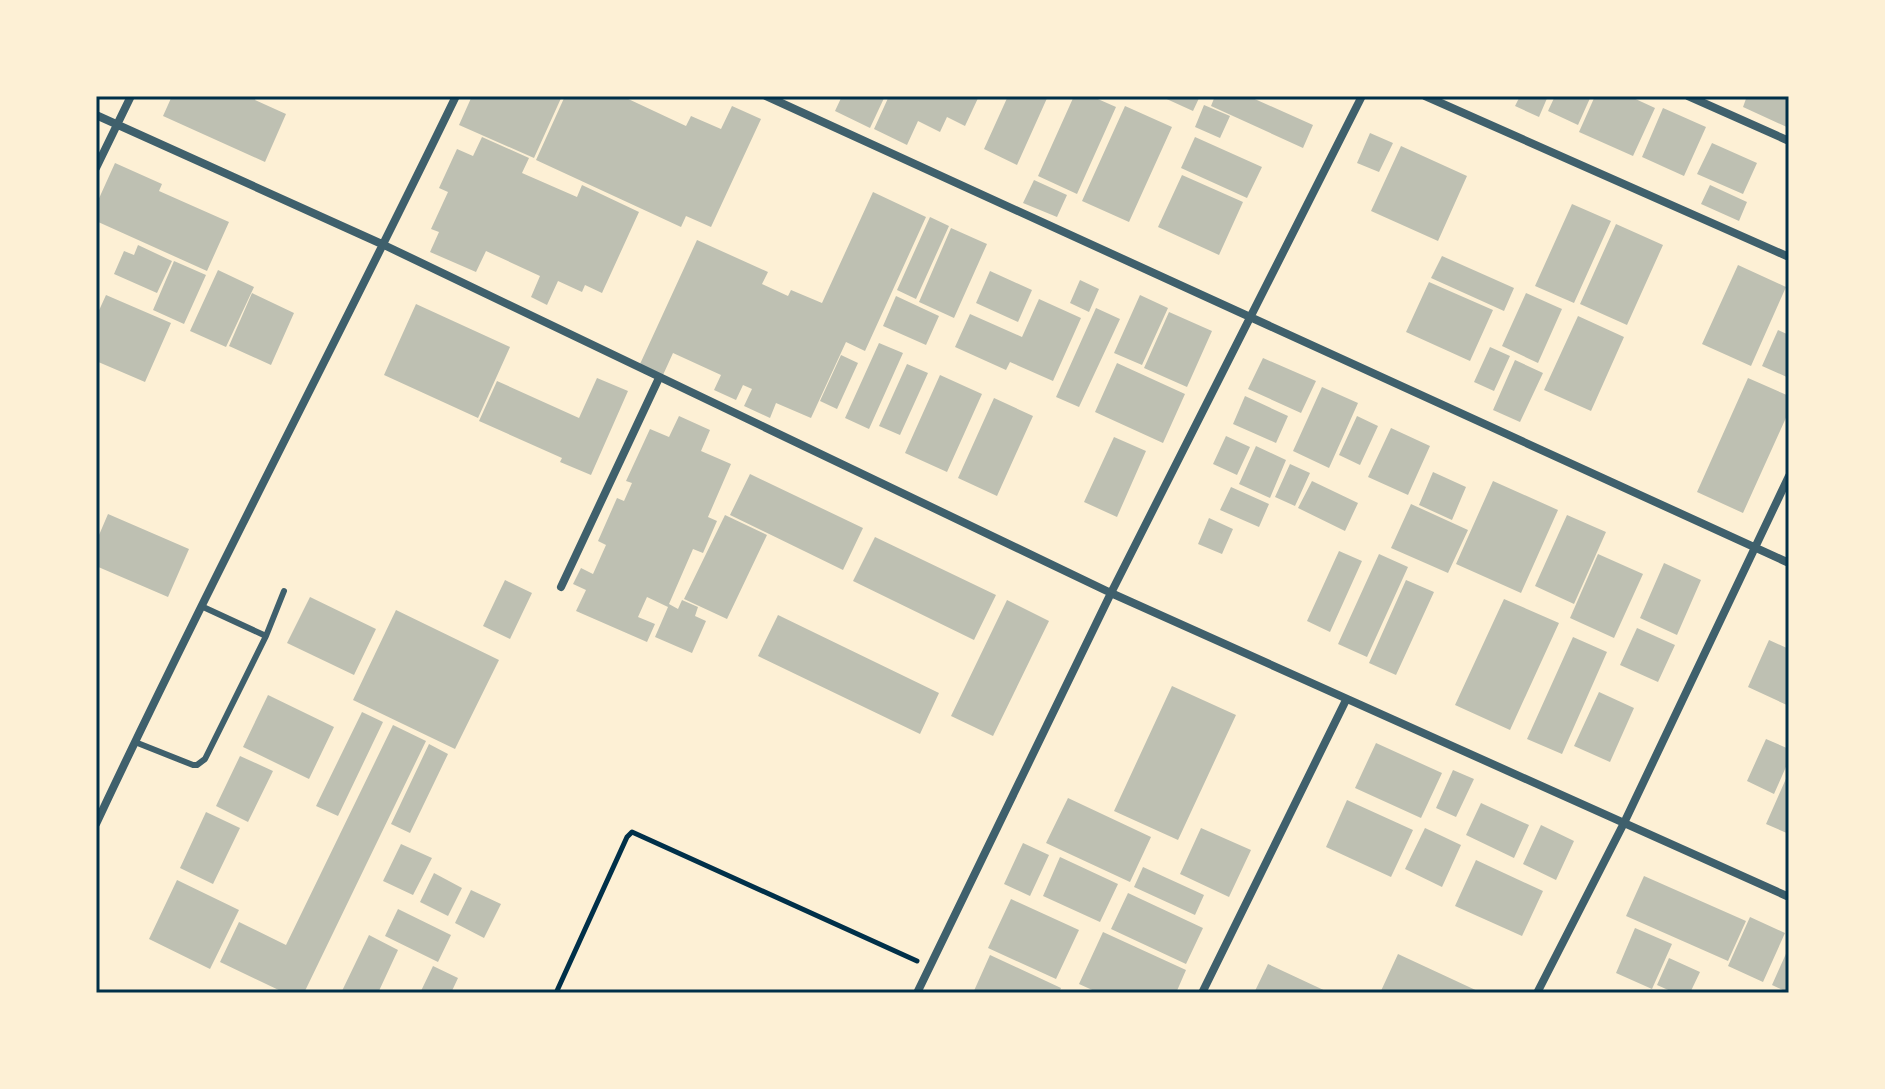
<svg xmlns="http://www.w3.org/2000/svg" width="1885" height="1089" font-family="'Exo 2',sans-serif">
<rect width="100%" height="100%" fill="#fdf0d5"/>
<path fill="#bec0b2" d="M172,96H257L255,100L286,114L265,162L163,116Z
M472,96H562L534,158L459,125Z
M565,96H624V97L686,126L691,116L721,129L732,106L761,119L711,227L686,216L681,227L536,160Z
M842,96H885L870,128L835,111Z
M889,96H979L965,126L947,117L940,132L918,121L907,145L874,129Z
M1008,96H1048L1017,165L984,149Z
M1074,96H1091L1116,107L1077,194L1038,176Z
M1160,96H1200L1193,111Z
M1215,96H1248L1313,125L1303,148L1211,106Z
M1520,96H1548L1539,117L1515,106Z
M1555,96H1591L1578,125L1548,111Z
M1595,96H1629L1655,108L1633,156L1579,132Z
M1747,96H1789V128L1743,107Z
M1204,105L1230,116L1220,138L1195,127Z
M1125,106L1172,127L1129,222L1082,201Z
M1663,108L1706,127L1684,176L1642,157Z
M1370,133L1393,143L1379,172L1357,163Z
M482,137L529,158L522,173L577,197L582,185L639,212L602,293L585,285L582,292L558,281L547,305L531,297L540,276L486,251L476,272L430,252L439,232L431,229L448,192L439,188L457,149L473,156Z
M1195,137L1262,167L1247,198L1181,168Z
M1712,143L1757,163L1743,194L1697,174Z
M1401,146L1467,176L1438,241L1371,211Z
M115,163L162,184L159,191L229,222L207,271L96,221V205Z
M1182,175L1243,202L1219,255L1158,227Z
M1034,180L1067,195L1057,217L1023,203Z
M1710,185L1747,202L1739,221L1701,204Z
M873,192L926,217L865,351L846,342L811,418L776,403L770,418L744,406L752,389L743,385L736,400L714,390L721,375L673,353L663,375L640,364L697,240L768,272L762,284L788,296L791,290L822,303Z
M1572,204L1611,221L1574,303L1535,286Z
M930,217L949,226L916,299L897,290Z
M1616,224L1663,245L1627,325L1580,304Z
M951,228L987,244L954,318L919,302Z
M138,245L172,261L157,293L114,274L124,251L134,255Z
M1442,256L1514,288L1504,311L1431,278Z
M174,261L206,275L184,324L153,310Z
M1738,265L1786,287L1751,366L1702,344Z
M218,270L254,287L226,347L190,331Z
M990,271L1032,290L1018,322L976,303Z
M1080,280L1099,289L1089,312L1070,303Z
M1429,282L1493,310L1470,361L1406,332Z
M252,293L294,313L271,365L229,346Z
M1526,293L1562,309L1538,363L1502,346Z
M106,295L171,323L145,382L96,361V317Z
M1140,295L1168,308L1142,365L1114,353Z
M896,296L939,316L926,345L883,326Z
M1039,299L1081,318L1053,381L1010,362L1006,370L955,347L970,314L1022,337Z
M416,304L510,347L478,418L384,375Z
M1096,308L1120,319L1079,407L1056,397Z
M1169,312L1212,331L1187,387L1144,368Z
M1578,316L1624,337L1591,411L1544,390Z
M1778,330L1789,335V378L1762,366Z
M879,343L903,353L869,429L845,418Z
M1490,347L1510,356L1494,391L1474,382Z
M841,355L858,363L837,409L820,401Z
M1263,358L1316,381L1301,413L1248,389Z
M1515,360L1543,373L1520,422L1493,410Z
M1117,363L1185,394L1163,443L1095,412Z
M907,364L928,373L900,435L879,426Z
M940,375L982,394L947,472L905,453Z
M597,378L628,391L591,475L560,462L562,458L479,421L497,381L579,418Z
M1748,378L1789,396V411L1743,513L1697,492Z
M1322,387L1358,403L1329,468L1293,451Z
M1245,396L1288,416L1276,443L1233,424Z
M994,398L1033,416L997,496L958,478Z
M679,416L710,430L701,451L731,464L708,517L717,521L703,553L693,549L669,604L678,609L682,600L698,607L695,616L706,621L692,653L655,637L668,607L647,597L638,617L655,624L647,642L576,611L586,590L573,584L581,568L593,574L606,545L598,541L617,498L624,501L632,483L626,481L650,429L669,437Z
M1357,416L1378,426L1360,465L1339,455Z
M1391,428L1430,446L1408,495L1368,477Z
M1226,436L1250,447L1237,475L1213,464Z
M1114,437L1146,451L1117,517L1084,502Z
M1256,446L1286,460L1270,498L1239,484Z
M1290,464L1310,473L1295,506L1275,497Z
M1433,472L1466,487L1452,520L1419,505Z
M750,474L863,528L843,570L730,515Z
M1312,481L1358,503L1345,531L1298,508Z
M1493,481L1558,510L1521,593L1456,564Z
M1231,487L1269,504L1259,527L1220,510Z
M1411,504L1468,530L1448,573L1391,548Z
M108,514L189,549L168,597L96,566V542Z
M725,515L767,535L727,619L684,599Z
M1567,515L1606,532L1574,604L1535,586Z
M1209,518L1233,529L1222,554L1198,544Z
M875,537L996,595L974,640L853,581Z
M1339,551L1362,561L1330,632L1307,621Z
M1379,554L1408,567L1367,657L1338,644Z
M1598,554L1643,574L1614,638L1570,618Z
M1664,563L1701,580L1677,635L1640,618Z
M505,580L532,593L510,639L483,626Z
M1406,580L1434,592L1396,675L1369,663Z
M310,597L376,629L354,675L287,643Z
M1504,599L1559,623L1510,730L1455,705Z
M1007,600L1049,621L993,736L951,716Z
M396,610L499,660L455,749L353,700Z
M778,615L939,693L920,734L758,656Z
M1637,628L1675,645L1658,682L1620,665Z
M1573,637L1607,652L1562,754L1527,739Z
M1769,640L1789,649V706L1748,687Z
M1172,686L1236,715L1178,840L1114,811Z
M1599,692L1634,708L1610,762L1574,746Z
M268,695L334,727L309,779L243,747Z
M362,712L383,722L338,816L316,806Z
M393,725L426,741L304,993H285L220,962L239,922L286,945Z
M1766,739L1789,749V760L1774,794L1747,781Z
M1376,743L1442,773L1421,818L1355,788Z
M429,744L448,754L410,833L391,824Z
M240,756L273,771L248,822L216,806Z
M1453,770L1474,779L1456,817L1436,808Z
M1789,772V834L1766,824Z
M1068,798L1151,837L1130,882L1046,843Z
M1347,800L1413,830L1391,877L1326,847Z
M1481,803L1529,825L1514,858L1466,835Z
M206,812L240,828L213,884L180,868Z
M1541,825L1574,841L1556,880L1523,864Z
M1201,828L1251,850L1229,897L1180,874Z
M1425,828L1461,845L1442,887L1405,869Z
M1023,843L1049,855L1030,896L1004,884Z
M401,844L432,858L413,895L383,881Z
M1060,857L1118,884L1100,922L1043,896Z
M1476,860L1543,891L1522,936L1455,906Z
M1143,867L1204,895L1195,915L1134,887Z
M434,873L462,888L448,916L420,902Z
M1644,876L1746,921L1728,961L1626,916Z
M177,880L239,910L210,969L149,939Z
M471,890L501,904L484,938L455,923Z
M1128,893L1203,928L1186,964L1111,929Z
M1011,899L1079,930L1056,979L988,948Z
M398,909L451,935L438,962L385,936Z
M1750,917L1785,933L1763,982L1728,966Z
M1635,928L1672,944L1652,989L1616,973Z
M1103,932L1186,970L1176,993H1099L1079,984Z
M369,935L398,950L378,993H341Z
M1789,947V993L1772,985Z
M1398,954L1482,993H1380Z
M990,955L1061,988L1059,993H973Z
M1669,958L1700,972L1690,993H1675L1657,985Z
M1268,964L1330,993H1254Z
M433,966L458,978L451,993H420Z"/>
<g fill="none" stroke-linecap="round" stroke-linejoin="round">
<path stroke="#003049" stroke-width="5" d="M556,993L627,837L632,832L917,961"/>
<path stroke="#3f606c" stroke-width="6" d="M201,606L266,636
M135,742L193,765H197L205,759L266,636L284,591"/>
<path stroke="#3f606c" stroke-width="8" d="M766,96L1789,563
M1425,96L1789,257
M1688,96L1789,141
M96,115L384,245L1111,593L1789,897
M96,168L131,96
M561,587L659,378
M96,824C211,579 338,340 456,96
M917,993L1111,593L1362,96
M1202,993L1346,700
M1537,993L1624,823L1789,476"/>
</g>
<rect width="1885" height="1089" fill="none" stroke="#fdf0d5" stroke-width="196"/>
<rect x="98" y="98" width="1689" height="893" fill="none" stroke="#003049" stroke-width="3"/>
</svg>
